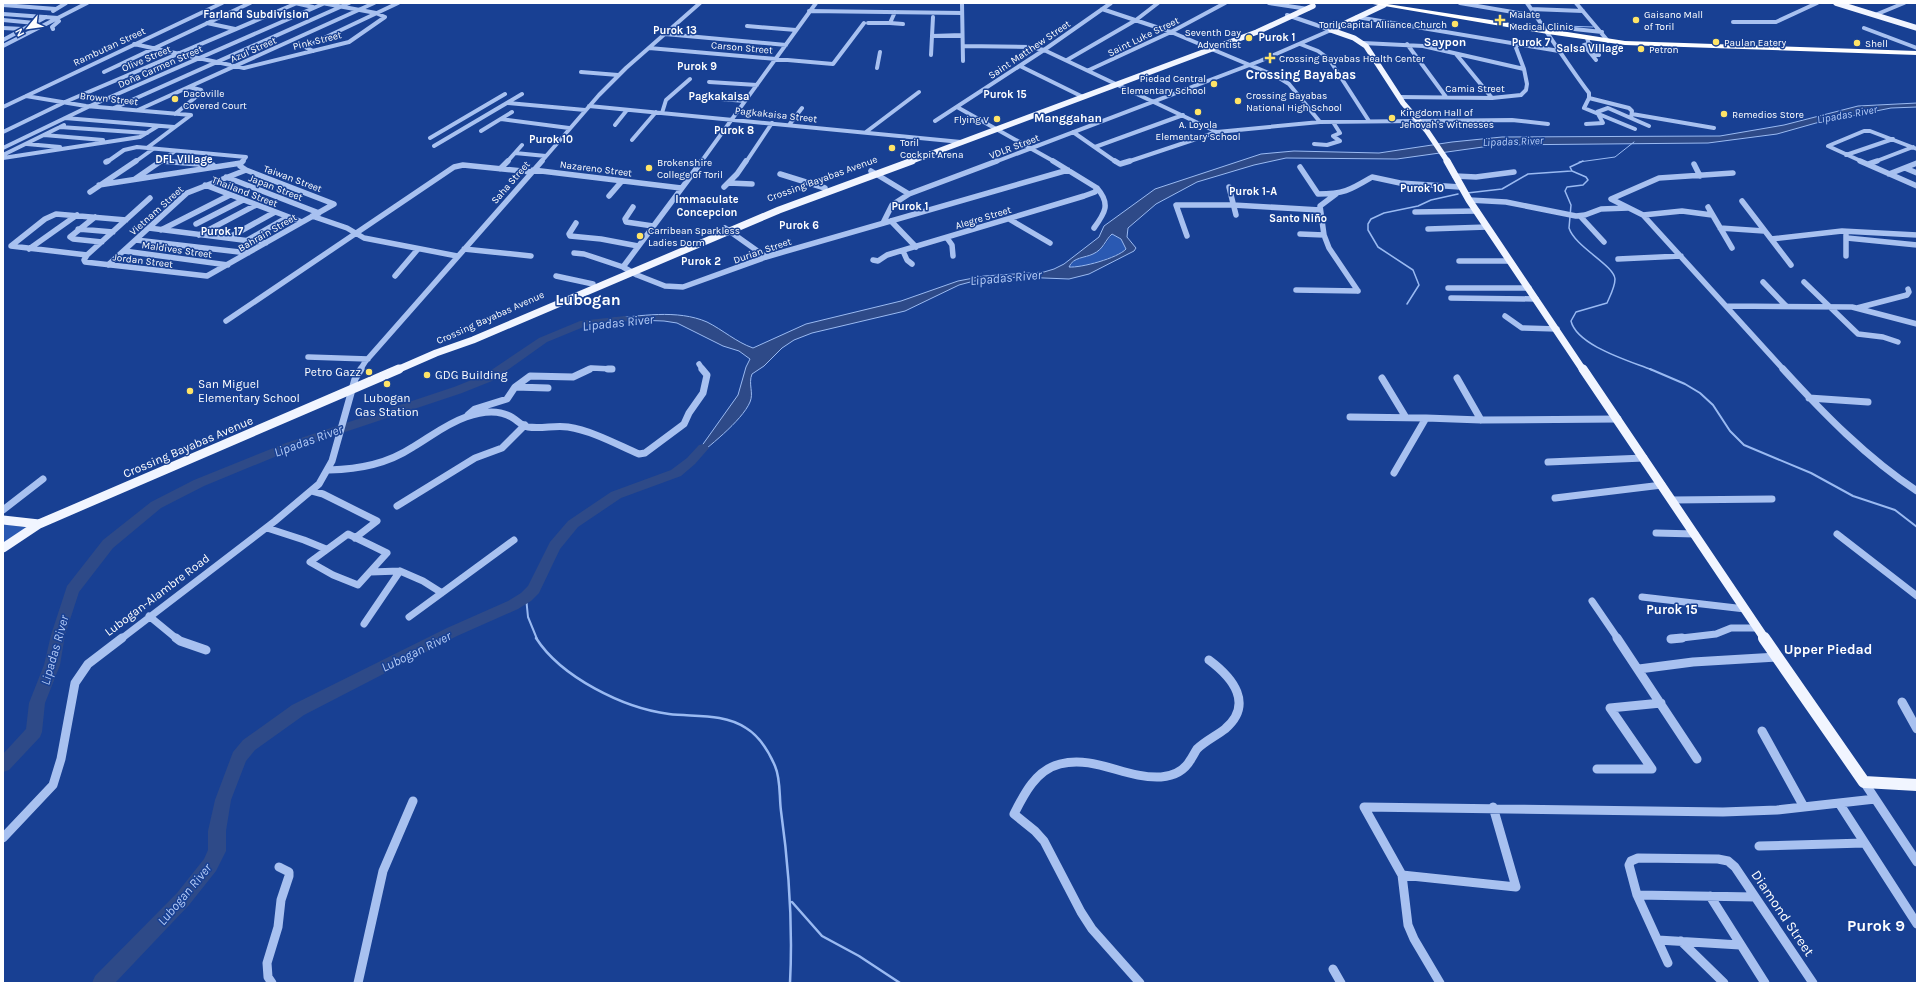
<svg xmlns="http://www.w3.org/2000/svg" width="1920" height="986" font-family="Karla,sans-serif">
<rect width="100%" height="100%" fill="#184093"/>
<path fill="#2a59b2" d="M1112,234L1121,239L1126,249C1118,257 1081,268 1069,267L1075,260L1092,255L1104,246Z
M3,524L30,528L3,545Z"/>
<path fill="#2e4a88" stroke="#9abaf2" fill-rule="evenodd" d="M1917,103V107L1891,108L1816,123L1777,134L1708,143L1497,145L1397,159L1286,158L1254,165L1197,182L1156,204L1128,228L1127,237L1136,248L1134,251L1089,274L1069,279L1019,277L974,281L959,285L905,311L812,333L794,340L782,348L764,366L752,374C748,384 754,393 750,402C742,421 707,448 691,461L738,395L746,367L750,359L739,351L723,346L677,323L664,321L608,319C640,316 677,309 707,322C723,330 736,342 753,348L806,324L901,301L958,281L984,276L1044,272L1054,269L1064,264L1099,237L1104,226L1155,189L1261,154L1294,151L1379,153L1452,142L1502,137L1720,136L1784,125L1858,106ZM1112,234L1121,239L1126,249C1118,258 1081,268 1069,267C1073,257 1085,258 1093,254C1104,249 1105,240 1112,234Z"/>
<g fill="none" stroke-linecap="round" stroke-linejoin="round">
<path stroke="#9abaf2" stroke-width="1" d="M1564,26L1593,27
M1579,162L1615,157L1634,142"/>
<path stroke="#9abaf2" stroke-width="1.5" d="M1583,161L1570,167L1572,171L1586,177L1588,180L1583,185L1567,187L1565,191L1571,205L1569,228C1575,247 1614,265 1615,279C1615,287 1610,296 1607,303L1576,312L1571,321C1577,346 1630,361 1652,370
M1467,193L1502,189L1528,174L1571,171
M1407,304L1419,285L1413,270L1378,247L1368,230V224L1371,219L1384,213L1418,206L1431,200L1458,194"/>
<path stroke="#9abaf2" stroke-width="2" d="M1650,369L1685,384L1700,393L1713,405L1730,431L1744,445L1811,473L1853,496L1895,510L1917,527
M526,597L528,617L537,639"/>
<path stroke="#9abaf2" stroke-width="2.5" d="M536,638C561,677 623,708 669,714C694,717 724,713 746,728C759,736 769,752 775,766C781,780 779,796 781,811C789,868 793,925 790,983
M792,902L822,936L859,956L900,983"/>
<path fill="#2e4a88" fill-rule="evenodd" d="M625,316L630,319L629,321L586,326L547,342L492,381L462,393L294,449L204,486L161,508L113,548L79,592L65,635L60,665L45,703L42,732L40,737L9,770L3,772V754L26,729L29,703L44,665L51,635L67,586L103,540L151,502L194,480L286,443L454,387L484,375L539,338L580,321Z
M703,444L707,445L709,448L695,464L681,476L621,498L578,527L560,549L539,593L531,601L518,609L457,636L304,715L255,750L246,761L231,800L226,831V851L216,871L189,905L115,983H92L95,976L177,893L204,859L208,850V831L215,800L233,752L243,740L292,705L447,628L508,601L521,593L528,586L550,542L568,521L611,492L671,470L687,458L699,445Z"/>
<path stroke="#a8c1f0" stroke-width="4" d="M295,3L313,7
M962,3L963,61
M1269,3L1308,9
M1460,3L1536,16
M1527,3C1548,33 1567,64 1589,93V98L1584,108L1635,129
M1576,3L1608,41
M3,5L56,9
M1102,9L1171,32L1276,76L1289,84L1320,122
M1531,9L1583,11
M53,11L66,3
M809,11L962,13
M895,12L890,23L903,24
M3,14L58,18
M1287,15L1331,30
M1875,15L1904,3
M1357,17L1559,51
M3,20L35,23
M1733,22H1776L1817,3
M207,23L235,29
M868,23H891
M747,26L796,30
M3,28L23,29
M1565,28L1602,32
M1864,28L1917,48
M53,29L52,27L59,21
M665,34L786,45
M962,35L932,36H962
M1587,38L1589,44L1584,45L1596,60
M3,40L46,17
M1363,43L1423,46L1524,69
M134,44L244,68L349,42L385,17L376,13L322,3
M1300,44L1318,51L1329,59L1369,121
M1407,44L1446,97
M1589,44L1592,45L1599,55H1593
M3,46L87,3
M963,46L1029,47L1044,50L1217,132
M649,48L833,64L864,23
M313,51L305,47L398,3
M1456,54L1492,98
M931,55L933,17
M1067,60L1136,20L1158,3
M1020,66L1083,97
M877,68L880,52
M1089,70L1171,32L1225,3
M104,72L250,3
M581,72L618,75
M709,82L757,85
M26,96L86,106L191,115
M697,97L745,101
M1399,97L1492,98L1521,95L1526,90L1527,84L1524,69L1515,45
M1589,98L1629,108L1632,111L1631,118
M508,103L585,110
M589,106L961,142
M3,107L222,3
M957,107L1055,162
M114,108L349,3
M138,110L374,3
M662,113L666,100L690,79
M175,114L202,92L201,90L189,87
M1632,114L1714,128
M65,118L174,127
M501,119L569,128
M935,121L1044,50L1111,3
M1333,122L1340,133L1333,136
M1586,124L1603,123L1597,112L1608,108L1649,126
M615,125L627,110
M789,125L802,108
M60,127L147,133
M481,131L512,112
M3,132L65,102L297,3
M866,132L919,92
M1073,132L1116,162
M44,135L103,140
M430,138L505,94
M632,140L656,112
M27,144L60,147
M1314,144L1327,145L1340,141L1333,136
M434,146L522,94
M1095,147L1183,115
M3,148L90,106L325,3
M147,148L191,115
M515,153L546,156
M3,155L64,125
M1846,155L1893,139
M3,158L140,137L158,126
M160,161L168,162
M107,162L124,150L137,147L246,157L242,162
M135,162L153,149
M160,162L175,151
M507,162L522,145
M541,162L599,95L626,68L700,3
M701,162L816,3
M746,162L772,123
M995,162L1260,61L1331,30
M1127,162L1217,132L1320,122L1512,120L1548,124
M1863,162L1828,146L1864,131H1870L1917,149
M1874,162L1913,147"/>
<path stroke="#a8c1f0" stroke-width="5.5" d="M160,161L213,165
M1053,161L1097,188C1111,204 1105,213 1094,228
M1115,161L1120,164L1130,161
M1860,161L1917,186
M106,162L108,161
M1694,164L1700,176
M1868,164L1877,161
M1300,167L1318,194C1344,194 1350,190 1372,177L1400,183L1460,187
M1905,168L1917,173
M500,169L508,161
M533,170L681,188
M871,171L909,194
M1733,173L1659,178L1611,199L1643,215L1784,370
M780,174L825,188
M1889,174L1917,163
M1455,176L1476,177L1514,172
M226,177L319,213
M135,179L161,161
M729,183L752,184
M99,185L241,163L243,161
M205,185L302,222
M724,187L737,174L746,161
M1229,187L1236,215
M90,192L136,161
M1336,194L1320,206L1324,235L1329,248L1358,291
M609,196L622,181
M150,198L87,255L84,260L85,262L207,276L334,204L246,170L240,166L241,163
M1469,200L1506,202L1576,216L1585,215L1601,209L1628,208
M1742,201L1791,265
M633,207L625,219L626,222L653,226
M1708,207L1732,248
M1415,212L1477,211
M1643,215L1682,211L1712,215
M312,216L347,228L364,238L457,256
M1580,216L1604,242
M95,217L70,237L73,239L102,242
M1009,219L1050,243
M891,221L916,247
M576,223L569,234L570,236L601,239L638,246
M883,223L892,205L909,194L997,161
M196,224L243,200
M149,228L266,243
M725,228L766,257
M1720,228L1764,231
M78,229L113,232
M1428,229L1487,227
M161,230L230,195
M1300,234L1324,235
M199,235L256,205
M1846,235V256
M1187,236L1176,205H1233L1320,210
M228,238L275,212
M947,238L952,245L953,256
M1847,238L1917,245
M1771,239L1842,231L1917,235
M136,240L248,253
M246,241L288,217
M29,249L77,215
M464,249L531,256
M124,251L228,265
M903,251L907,260L912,264
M574,253L584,254L623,267L637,275L665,286L683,287L766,257L1068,170
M87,255L11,246L45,219L56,214L126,220
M1618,259L1681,256
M873,260L878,261L887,255L1084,196L1095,192L1097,188
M1459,261H1510
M108,265L187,193L246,170
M623,267L702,161
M395,276L418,249
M556,276L593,284
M1763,282L1786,306
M1804,282L1858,334L1883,337L1898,342
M1448,288H1529
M1296,290L1358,291
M1451,298L1536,299
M1726,306L1852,307L1917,324
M1857,308L1907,295L1909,292L1908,289
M1505,316L1522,328L1557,329
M226,321L454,167L463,165L532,172
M308,357L368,359
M699,364L703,370
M360,370L365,362L542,161
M587,370L592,368L612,369"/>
<path stroke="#a8c1f0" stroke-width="7" d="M608,369H612
M1783,369C1823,413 1867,458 1917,491
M1382,378L1405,416
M1457,378L1481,420
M515,387L530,376L573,377L590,369
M1809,398L1868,402
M468,415L475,409L507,399L515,387L548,388
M1350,417L1426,418
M1548,462L1644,458
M329,470C360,469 387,464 413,447C430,437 446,424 466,417C480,412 499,409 513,418C518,421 522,426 528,427C542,429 555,425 568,427C593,431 616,444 639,454L645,453L684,424L689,413L703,393L707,375L702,369
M1394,473L1426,418L1481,420L1618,419
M312,491L323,494L377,521L355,538
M1555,498L1662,485
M1672,500L1772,499
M397,506L475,458L502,448L525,425
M3,510L43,479
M267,528L304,540L326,549
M1656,533L1695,534
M348,534L387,553L358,585L333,575L310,562Z
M1837,534L1917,596
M370,572L400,571L423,581L442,593
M1642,597L1745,609
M1592,601L1618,639
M149,616L177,639
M409,617L514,540
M364,624L400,571
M121,639L275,521L319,484L332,461L355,379L361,369
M1673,639L1716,634L1731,628H1758"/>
<path stroke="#a8c1f0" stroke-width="9" d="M176,638L180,641L206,650
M1617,638L1697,759
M1671,639L1682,638
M1639,669L1693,662L1777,657
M1902,702L1917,729
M1762,731L1804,807
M1597,769H1652
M1652,769L1610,708L1661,703
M1864,782L1917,862
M1839,803L1917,924
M3,838L53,785L61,759L75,683L88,664L122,638
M1759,846L1864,843
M1402,875L1516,887L1493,807
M1637,895L1755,897
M1710,896L1765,983
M1658,940L1740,945
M1681,941L1724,983
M1668,963L1637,895L1629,865L1631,861L1638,858L1718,859L1728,861L1735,867L1813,983
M1333,969L1341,983
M272,983L268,977L267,963L278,927L281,900L289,876V872L279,867
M358,983L383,871L413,801
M1140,983L1092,929L1081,912L1044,841L1035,831L1014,814C1024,794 1036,770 1060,764C1095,755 1126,779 1161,777C1174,776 1185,770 1191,759C1193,756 1195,752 1197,749C1205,741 1216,736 1225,729C1254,704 1233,678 1209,660
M1440,983L1414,939L1408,925L1402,875L1364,807L1723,812L1777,810L1875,799"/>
<path stroke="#f1f5ff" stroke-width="5.5" d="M1836,3L1917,28
M1331,30L1354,38L1366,46L1403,103L1427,131L1448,162
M1331,30L1384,5
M909,162L1257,32L1313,6"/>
<path stroke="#f1f5ff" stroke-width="7" d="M1447,161L1469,200L1583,370
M397,370L436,353L473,340L779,210L912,161"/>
<path stroke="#f1f5ff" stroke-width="9" d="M1583,369L1765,639
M3,520L39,524
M3,548L39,524L399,369"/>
<path stroke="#f1f5ff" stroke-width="12" d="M1764,638L1864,782L1917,785"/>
<path fill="#fff" fill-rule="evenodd" d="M1367,3H1381L1625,41L1917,51V55L1625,45L1548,34Z"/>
</g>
<g fill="#ffe467" stroke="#184093" stroke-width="1.5">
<path d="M1498 14h4v4h4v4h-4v4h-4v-4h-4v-4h4z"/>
<circle cx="1636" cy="20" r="4"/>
<circle cx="1455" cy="24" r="4"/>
<circle cx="1249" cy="38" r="4"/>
<circle cx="1716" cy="42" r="4"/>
<circle cx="1857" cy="43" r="4"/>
<circle cx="1641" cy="49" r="4"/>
<path d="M1268 52h4v4h4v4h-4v4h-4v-4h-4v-4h4z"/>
<circle cx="1214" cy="84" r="4"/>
<circle cx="175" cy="99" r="4"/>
<circle cx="1238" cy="101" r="4"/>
<circle cx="1198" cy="112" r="4"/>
<circle cx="1724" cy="114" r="4"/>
<circle cx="1392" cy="118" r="4"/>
<circle cx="997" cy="119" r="4"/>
<circle cx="892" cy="148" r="4"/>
<circle cx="649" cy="168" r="4"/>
<circle cx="640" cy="236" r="4"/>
<circle cx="369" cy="372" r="4"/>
<circle cx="427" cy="375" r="4"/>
<circle cx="387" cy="384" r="4"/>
<circle cx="190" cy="391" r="4"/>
</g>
<g text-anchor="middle" stroke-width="3" stroke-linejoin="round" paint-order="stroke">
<g font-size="10" fill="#fff" stroke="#184093" text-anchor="start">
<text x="1509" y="18">Malate<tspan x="1509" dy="12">Medical Clinic</tspan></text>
<text x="1644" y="18">Gaisano Mall<tspan x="1644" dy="12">of Toril</tspan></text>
<text x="1447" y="28" text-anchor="end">Toril Capital Alliance Church</text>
<text x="1241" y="36" text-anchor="end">Seventh Day<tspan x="1241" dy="12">Adventist</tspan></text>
<text x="1724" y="46">Paulan Eatery</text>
<text x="1865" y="47">Shell</text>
<text x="1649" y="53">Petron</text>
<text x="1279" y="62">Crossing Bayabas Health Center</text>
<text x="1206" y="82" text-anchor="end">Piedad Central<tspan x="1206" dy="12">Elementary School</tspan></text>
<text x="183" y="97">Dacoville<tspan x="183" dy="12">Covered Court</tspan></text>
<text x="1246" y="99">Crossing Bayabas<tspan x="1246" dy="12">National High School</tspan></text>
<text x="1400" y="116">Kingdom Hall of<tspan x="1400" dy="12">Jehovah's Witnesses</tspan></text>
<text x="1732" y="118">Remedios Store</text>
<text x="989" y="123" text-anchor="end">Flying V</text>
<text x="1198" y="128" text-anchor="middle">A. Loyola<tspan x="1198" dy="12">Elementary School</tspan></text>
<text x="900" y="146">Toril<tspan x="900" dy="12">Cockpit Arena</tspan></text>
<text x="657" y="166">Brokenshire<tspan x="657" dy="12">College of Toril</tspan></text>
<text x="648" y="234">Carribean Sparkless<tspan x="648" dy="12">Ladies Dorm</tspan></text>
</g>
<g font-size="10" fill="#fff" stroke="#184093">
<text transform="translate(1143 36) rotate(-26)" y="4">Saint Luke Street</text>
<text transform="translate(317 40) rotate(-14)" y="4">Pink Street</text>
<text transform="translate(109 46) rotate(-25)" y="4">Rambutan Street</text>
<text transform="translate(742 47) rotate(5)" y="4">Carson Street</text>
<text transform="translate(253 49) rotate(-24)" y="4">Azul Street</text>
<text transform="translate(1029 49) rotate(-34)" y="4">Saint Matthew Street</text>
<text transform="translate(146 58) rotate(-23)" y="4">Olive Street</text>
<text transform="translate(160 66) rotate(-24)" y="4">Doña Carmen Street</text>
<text x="1475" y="92">Camia Street</text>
<text transform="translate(109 98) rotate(6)" y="4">Brown Street</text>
<text transform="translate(776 114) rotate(6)" y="4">Pagkakaisa Street</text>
<text transform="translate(1014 146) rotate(-21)" y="4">VDLR Street</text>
<text transform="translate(596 168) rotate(7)" y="4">Nazareno Street</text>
<text transform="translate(293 178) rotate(20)" y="4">Taiwan Street</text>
<text transform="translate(822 178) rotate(-20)" y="4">Crossing Bayabas Avenue</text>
<text transform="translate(510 182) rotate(-49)" y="4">Saha Street</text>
<text transform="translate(276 187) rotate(21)" y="4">Japan Street</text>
<text transform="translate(245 191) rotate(21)" y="4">Thailand Street</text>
<text transform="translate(156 210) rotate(-42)" y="4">Vietnam Street</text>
<text transform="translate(983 217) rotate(-17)" y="4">Alegre Street</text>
<text transform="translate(267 232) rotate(-30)" y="4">Bahrain Street</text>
<text transform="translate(177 249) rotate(8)" y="4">Maldives Street</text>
<text transform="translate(762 250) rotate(-19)" y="4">Durian Street</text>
<text transform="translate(143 260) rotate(7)" y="4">Jordan Street</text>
<text transform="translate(490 317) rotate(-24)" y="4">Crossing Bayabas Avenue</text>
</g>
<g font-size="11" font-weight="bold" fill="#fff" stroke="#184093">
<text x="256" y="18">Farland Subdivision</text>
<text x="675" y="34">Purok 13</text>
<text x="1277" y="41">Purok 1</text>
<text x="1531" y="46">Purok 7</text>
<text x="1590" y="52">Salsa Village</text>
<text x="697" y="70">Purok 9</text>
<text x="1005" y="98">Purok 15</text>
<text x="719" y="100">Pagkakaisa</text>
<text x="734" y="134">Purok 8</text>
<text x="551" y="143">Purok 10</text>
<text x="184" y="163">DFL Village</text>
<text x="1422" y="192">Purok 10</text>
<text x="1253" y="195">Purok 1-A</text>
<text x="707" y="203">Immaculate<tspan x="707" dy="13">Concepcion</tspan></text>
<text x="910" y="210">Purok 1</text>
<text x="1298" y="222">Santo Niño</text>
<text x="799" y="229">Purok 6</text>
<text x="222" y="235">Purok 17</text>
<text x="701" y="265">Purok 2</text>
</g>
<g font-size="11" font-style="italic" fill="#b4cbf7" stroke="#184093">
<text transform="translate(1847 114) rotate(-10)" y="4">Lipadas River</text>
<text transform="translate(1513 141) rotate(-2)" y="4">Lipadas River</text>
</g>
<g font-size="12" font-weight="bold" fill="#fff" stroke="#184093">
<text x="1445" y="46">Saypon</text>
<text x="1068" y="122">Manggahan</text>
</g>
<g font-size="12" fill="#fff" stroke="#184093" text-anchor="start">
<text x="361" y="376" text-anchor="end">Petro Gazz</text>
<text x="435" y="379">GDG Building</text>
<text x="198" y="388">San Miguel<tspan x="198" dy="14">Elementary School</tspan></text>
<text x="387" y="402" text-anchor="middle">Lubogan<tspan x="387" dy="14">Gas Station</tspan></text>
</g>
<g font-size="12" fill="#fff" stroke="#184093">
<text transform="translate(188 447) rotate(-23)" y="4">Crossing Bayabas Avenue</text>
<text transform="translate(157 595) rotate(-37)" y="4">Lubogan-Alambre Road</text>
</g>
<g font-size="13" font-weight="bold" fill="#fff" stroke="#184093">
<text x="1301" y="79">Crossing Bayabas</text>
</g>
<g font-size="13" font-style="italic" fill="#b4cbf7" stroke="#184093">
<text transform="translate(1006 277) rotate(-5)" y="5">Lipadas River</text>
<text transform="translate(618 322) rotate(-6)" y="5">Lipadas River</text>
<text transform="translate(308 440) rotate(-20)" y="5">Lipadas River</text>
<text transform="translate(54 650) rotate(-74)" y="5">Lipadas River</text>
<text transform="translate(416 651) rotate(-26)" y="5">Lubogan River</text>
<text transform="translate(184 894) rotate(-50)" y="5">Lubogan River</text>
</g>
<g font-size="13" font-weight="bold" fill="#fff" stroke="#184093">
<text x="1672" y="614">Purok 15</text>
</g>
<g font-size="14" font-weight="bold" fill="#fff" stroke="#184093">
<text x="1828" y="654">Upper Piedad</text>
</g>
<g font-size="14" fill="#fff" stroke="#184093">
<text transform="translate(1783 913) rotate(56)" y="5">Diamond Street</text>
</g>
<g font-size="16" font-weight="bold" fill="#fff" stroke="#184093">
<text x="588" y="305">Lubogan</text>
</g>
<g font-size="16" font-weight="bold" fill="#fff" stroke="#184093">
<text x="1876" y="931">Purok 9</text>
</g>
</g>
<rect width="1920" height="986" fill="none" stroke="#ffffff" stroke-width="8"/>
<g transform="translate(28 28) rotate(241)" stroke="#184093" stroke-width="3" paint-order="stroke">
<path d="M0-3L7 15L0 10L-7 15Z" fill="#ffffff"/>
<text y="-6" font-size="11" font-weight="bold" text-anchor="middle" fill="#ffffff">N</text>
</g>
</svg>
